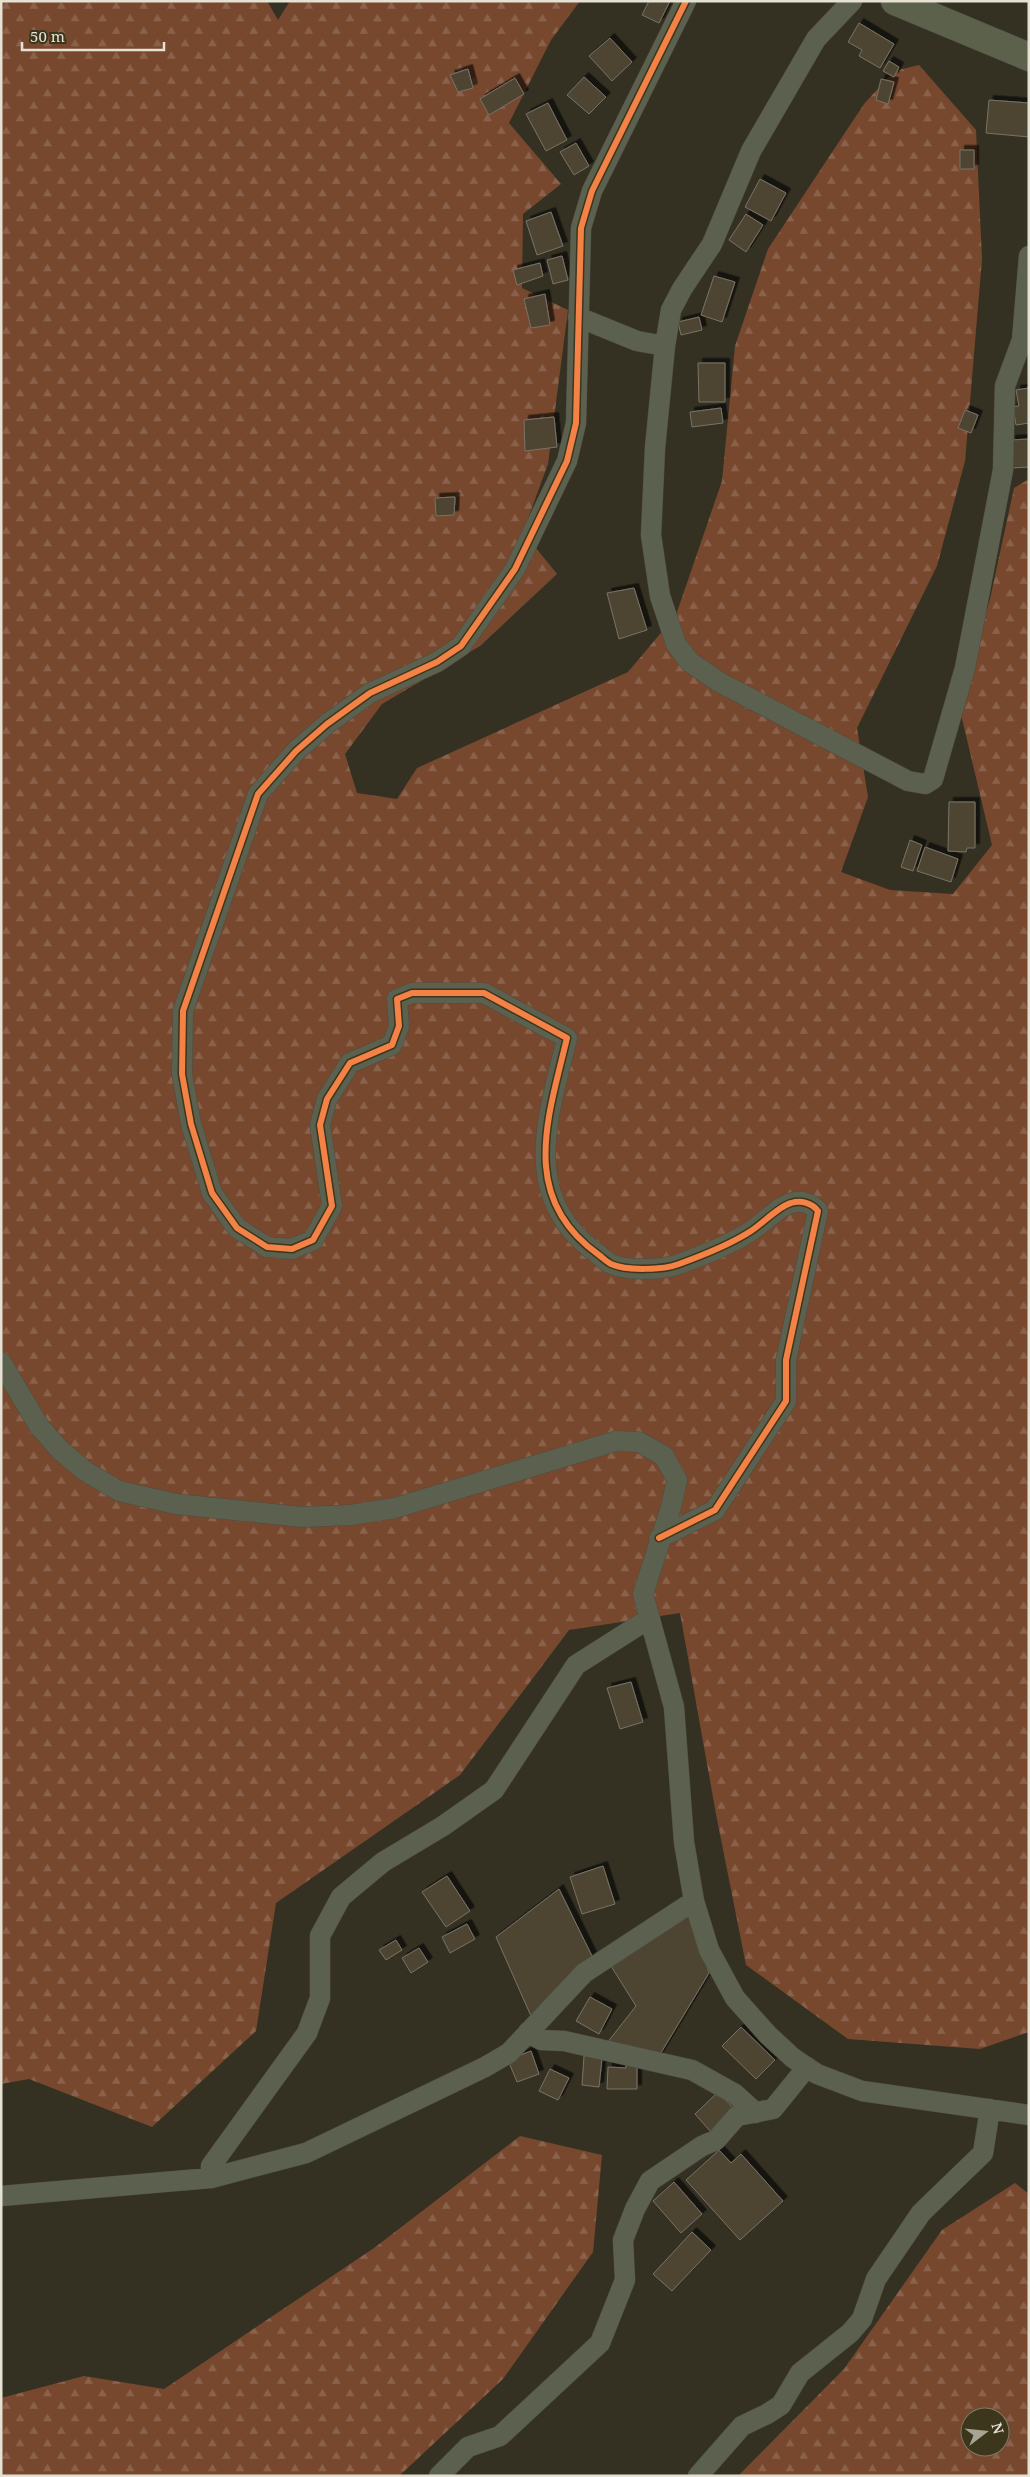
<svg xmlns="http://www.w3.org/2000/svg" width="1030" height="2477" font-family="'Noto Serif',serif">
<defs>
<pattern id="forest-firs" width="22" height="20" patternUnits="userSpaceOnUse" patternTransform="scale(1.25)"><rect width="22" height="20" fill="#77482e"/><path d="M5 1l3.5 6h-7zM16 11l3.5 6h-7z" fill="#8a624b"/></pattern>
<filter id="shadow"><feDropShadow dx="4.5" dy="-4.5" stdDeviation="0" flood-color="#0009"/></filter>
</defs>
<rect width="100%" height="100%" fill="#343123"/>
<path fill="url(#forest-firs)" fill-rule="evenodd" d="M1,1H267L278,20L290,1H580L551,40L509,123L561,184L523,214L522,288L568,310L548,464L523,532L557,574L480,646L382,704L345,754L357,793L397,799L417,768L628,672L676,615L722,481L735,346L768,249L864,104L894,71L919,65L976,130L982,259L965,461L937,566L857,728L868,797L841,872L890,890L953,894L992,845L959,706L990,599L1014,488L1029,479V2032L980,2049L848,2039L746,1965L716,1814L680,1613L569,1630L460,1775L276,1903L256,2031L152,2127L29,2079L1,2084Z
M520,2136L602,2155L593,2252L503,2379L399,2476H1V2398L84,2376L164,2389L374,2248Z
M1015,2183L1029,2194V2476H738L844,2369L942,2230ZM970,2417H1000V2447H970Z"/>
<path fill="#4e4531" stroke="#787368" filter="url(#shadow)" d="M649,1H670L659,23L642,15Z
M859,23L894,44L880,68L859,56L862,50L848,42Z
M610,38L632,62L612,81L589,56Z
M889,61L899,67L894,77L883,71Z
M468,69L473,88L458,92L450,75Z
M584,77L606,97L589,114L567,95Z
M515,78L524,94L489,115L480,99Z
M881,79L894,82L888,104L876,100Z
M989,100L1029,103V137L986,133Z
M548,103L567,140L546,151L526,114Z
M576,143L589,166L574,175L560,152Z
M960,150H974V169H960Z
M760,179L786,193L771,221L745,207Z
M551,212L563,246L537,255L526,221Z
M746,214L763,225L746,252L729,240Z
M562,256L568,280L553,284L547,260Z
M540,263L543,276L517,285L513,270Z
M714,276L735,282L722,322L701,315Z
M545,294L550,325L531,328L524,299Z
M699,317L702,330L681,335L678,322Z
M698,363H725V402H699Z
M1029,388V423L1016,425L1013,407L1019,406L1016,390Z
M721,408L723,423L692,427L690,412Z
M965,410L978,415L971,433L958,428Z
M554,417L557,447L525,451L524,420Z
M1029,439V467L1012,468L1011,440Z
M455,497L454,515L436,516L435,498Z
M634,588L647,630L619,639L607,593Z
M949,802H975V848H967L966,852L948,851Z
M910,840L922,845L913,871L901,867Z
M925,847L958,859L951,882L917,871Z
M631,1682L643,1722L620,1729L607,1688Z
M603,1866L615,1904L582,1914L570,1877Z
M447,1876L470,1911L446,1927L422,1892Z
M559,1889L592,1956L535,2025L496,1937Z
M687,1906L709,1973L656,2061L607,2043L636,2006L606,1958Z
M467,1924L475,1939L450,1953L442,1937Z
M396,1940L402,1950L386,1960L379,1950Z
M419,1948L428,1962L411,1973L402,1958Z
M590,1997L612,2009L599,2034L576,2021Z
M741,2027L775,2060L756,2079L722,2046Z
M531,2051L539,2074L517,2082L508,2060Z
M584,2056L602,2058L599,2087L582,2085Z
M626,2063H637V2089H607L608,2067L626,2068Z
M550,2069L569,2078L558,2100L539,2091Z
M718,2092L735,2110L711,2132L695,2114Z
M719,2150L731,2163L741,2154L783,2201L740,2240L686,2180Z
M674,2182L702,2214L681,2233L653,2201Z
M692,2232L711,2250L672,2291L653,2274Z"/>
<g fill="none" stroke-linecap="round" stroke-linejoin="round">
<g stroke="#4f4c41" stroke-width="21">
<path id="street" d="M852,1L816,39L751,151L712,244L682,289L671,310L665,346L655,448L651,535L660,596L676,644L690,662L719,682L908,781L925,784L933,779L965,668L1003,470L1005,386L1022,340L1029,256
M578,317L637,341L665,346
M1,1362L39,1426L60,1450L85,1471L119,1491L176,1504L302,1517L351,1515L395,1508L616,1441L639,1442L664,1456L677,1480L671,1507L643,1594L674,1707L684,1842L694,1901L709,1950L735,1998L768,2035L793,2058L817,2074L862,2091L1029,2115
M659,1538L715,1510L786,1401V1360L818,1211C812,1203 801,1200 791,1203C779,1206 762,1224 751,1231C731,1244 701,1256 679,1264C664,1270 626,1271 611,1264C607,1262 603,1258 599,1255C518,1198 548,1118 567,1038L484,993H412L397,999L399,1026L392,1045L350,1063L327,1099L320,1125L332,1206L313,1240L292,1249L267,1247L237,1228L212,1193L191,1124L182,1074L183,1011L258,794L296,751L327,724L370,693L437,662L461,646L515,569L567,461L576,423L581,228L592,191L686,1
M528,2032L541,2040L564,2041L692,2070L735,2094L756,2113
M211,2178V2166L307,2033L320,1998V1936L341,1897L383,1862L443,1826L494,1790L576,1665L650,1618
M1,2196L211,2178L306,2153L485,2067L509,2053L584,1973L694,1901
M439,2476L468,2447L500,2436L600,2343L625,2280L623,2240L635,2209L650,2181L702,2146L716,2140L737,2116L773,2109L807,2067
M698,2476L742,2426L767,2414L781,2405L800,2373L850,2333L862,2319L876,2279L921,2213L983,2153L990,2109"/>
</g>
<g stroke="#4f4c41" stroke-width="29">
<path id="secondary" d="M895,1L1029,57"/>
</g>
<use href="#street" stroke="#5c614f" stroke-width="20"/>
<use href="#secondary" stroke="#5b614a" stroke-width="28"/>
<g stroke="#3b361c" stroke-width="9">
<path id="cycleway" d="M659,1538L715,1510L786,1401V1360L818,1211C812,1203 801,1200 791,1203C779,1206 762,1224 751,1231C731,1244 701,1256 679,1264C664,1270 626,1271 611,1264C607,1262 603,1258 599,1255C518,1198 548,1118 567,1038L484,993H412L397,999L399,1026L392,1045L350,1063L327,1099L320,1125L332,1206L313,1240L292,1249L267,1247L237,1228L212,1193L191,1124L182,1074L183,1011L258,794L296,751L327,724L370,693L437,662L461,646L515,569L567,461L576,423L581,228L592,191L686,1"/>
</g>
<use href="#cycleway" stroke="#f48246" stroke-width="6"/>
</g>
<rect width="1030" height="2477" fill="none" stroke="#e5e2d3" stroke-width="5"/>
<g transform="translate(985 2432) rotate(74)"><circle r="24" fill="#3b361c" stroke="#7f7b65"/>
<path d="M0-4L9 19L0 12L-9 19Z" fill="#a7a495"/>
<text y="-8" font-size="14" font-weight="bold" text-anchor="middle" fill="#e5e2d3">N</text>
</g>
<path d="M22 42v8h142v-8" fill="none" stroke="#e5e2d3" stroke-width="2.5"/>
<text x="30" y="42" font-size="15" fill="#e5e2d3" stroke="#3b361c" stroke-width="4" paint-order="stroke">50 m</text>
</svg>
